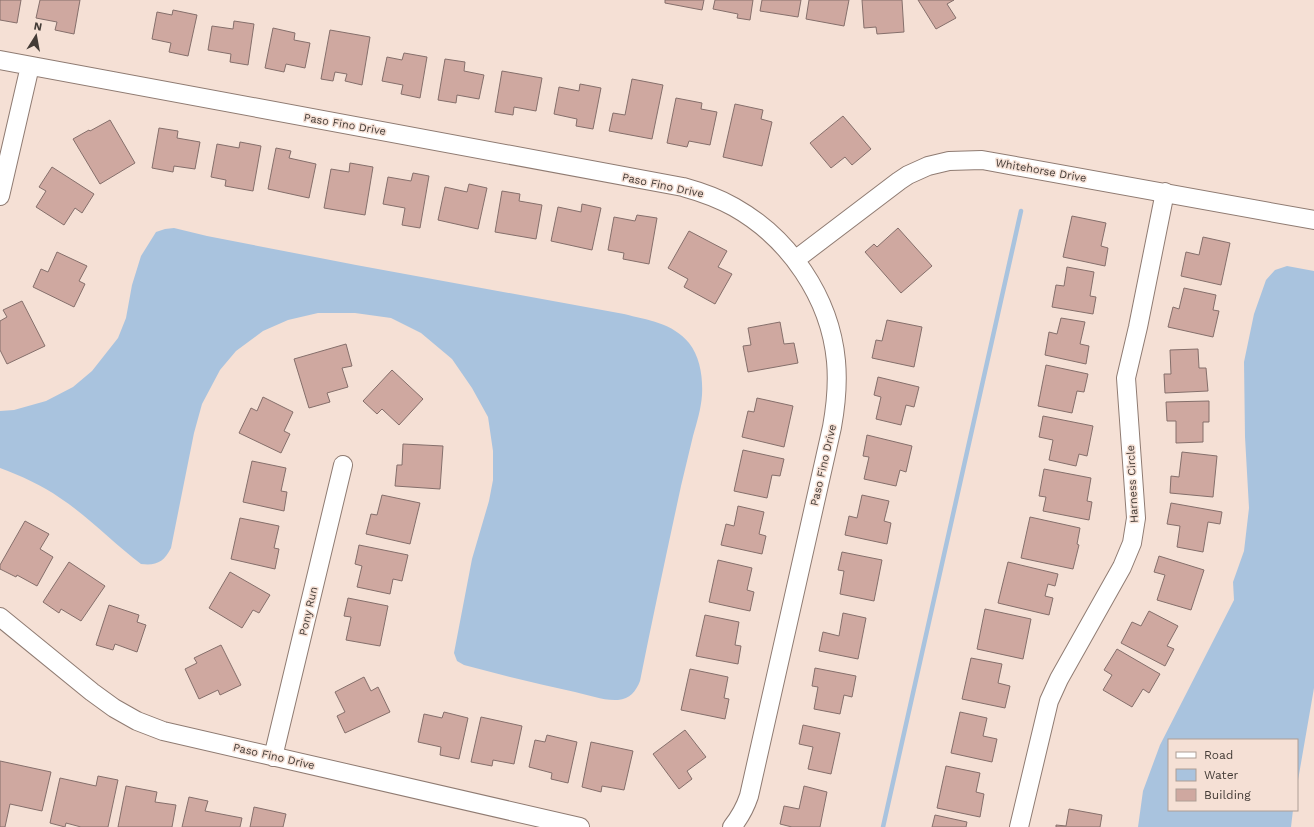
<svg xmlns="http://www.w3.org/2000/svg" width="1314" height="827" font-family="'Work Sans',sans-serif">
<rect width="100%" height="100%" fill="#f5e0d5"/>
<path fill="#a9c3de" d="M174,228L207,236L356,265L624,314C647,320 673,323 689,343C700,357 703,377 702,395C701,409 697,422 693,436C689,453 685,469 681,486C667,551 653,616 640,681C636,691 630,699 618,700C604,701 589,695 575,692C538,684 501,675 464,665L457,661L454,653L472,559L489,501L493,480V451L488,417L472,388L452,359L421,333L391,318L355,313H318L288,320L263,331L236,351L220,370L202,404L194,433L171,548C164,562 156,566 141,564C113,543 89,517 60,498C42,485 21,476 0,468V411L14,410L46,401L73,387L92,371L118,338L126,318L132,285L141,256L156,232L165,229Z
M1287,266L1314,271V688L1297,786V740H1169V810H1293L1291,827H1138L1143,791L1160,745L1234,600L1233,582L1244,551L1249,508L1245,437L1244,362L1254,314L1266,280L1275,270Z"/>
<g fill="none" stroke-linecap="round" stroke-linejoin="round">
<path stroke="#a9c3de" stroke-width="4.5" d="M883,827L1021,211"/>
</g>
<path fill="#cfa8a0" stroke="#856f6b" d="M0,0H21L17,23L0,20Z
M40,0H80L74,34L55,30L57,22L36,18Z
M665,0H704L702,10L665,3Z
M715,0H753L750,20L737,18L738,14L713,9Z
M762,0H801L798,17L760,11Z
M809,0H849L844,26L806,19Z
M862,0H902L904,32L877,34L876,27L864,28Z
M918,0H954L947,4L956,18L936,29Z
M173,10L197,15L188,56L169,52L171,43L152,39L157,12L172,15Z
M234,21L254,24L248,65L230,62L231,54L208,50L212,26L233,29Z
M273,28L295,33L294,40L310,43L305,68L286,64L284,72L265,68Z
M330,30L370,37L362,85L345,81L347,74L335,72L333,81L321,79Z
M404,53L427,57L420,98L401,94L403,85L382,81L387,57L402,60Z
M445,59L465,62L464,71L484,75L479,99L457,95L456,103L438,100Z
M502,71L542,78L536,111L514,107L513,115L495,112Z
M632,79L663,85L652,139L609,131L613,113L625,115Z
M580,84L601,88L593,129L576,126L577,119L554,114L559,87L579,91Z
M676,98L702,103L701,109L717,112L710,145L689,141L687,147L667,143Z
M735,104L763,110L761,119L772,122L762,166L723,157Z
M843,116L871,149L852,165L845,157L831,168L810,143Z
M110,120L135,163L100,184L73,139L89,130L90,131Z
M159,128L178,131L177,138L200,142L195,169L174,166L173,172L152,168Z
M240,142L261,146L253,191L225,186L226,180L211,177L217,144L239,148Z
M276,148L291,151L289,158L316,164L309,198L268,189Z
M350,163L373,167L365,215L324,208L331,169L349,172Z
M52,167L94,194L82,213L75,208L64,225L36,207L46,191L39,187Z
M413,173L429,176L420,228L402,225L405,208L383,204L388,177L411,181Z
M469,184L487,188L478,229L438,220L445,187L467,192Z
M502,191L520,194L519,201L542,205L536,239L495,232Z
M582,204L601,208L592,250L551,241L558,207L581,212Z
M637,215L657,218L649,264L623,259L624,253L608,250L614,217L635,221Z
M1072,216L1106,223L1101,246L1108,248L1105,266L1063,257Z
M898,228L932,266L901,293L865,252L874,244L877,247Z
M689,231L727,251L718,267L732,274L715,304L684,287L688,279L668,268Z
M1203,237L1230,243L1221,285L1181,276L1186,252L1199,255Z
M57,252L87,266L79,281L85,284L74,307L33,287L41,269L48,272Z
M1067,267L1094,272L1090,296L1096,297L1093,314L1052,307L1056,285L1064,286Z
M1184,288L1216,295L1213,310L1219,311L1213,337L1168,327L1173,307L1179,309Z
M22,301L45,346L7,364L0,350V321L7,317L3,310Z
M1061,318L1085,322L1080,344L1089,346L1086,364L1045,355L1049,332L1057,334Z
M887,320L922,327L914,367L872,358L876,340L882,341Z
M780,322L784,344L794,343L798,363L748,372L743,346L751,345L748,328Z
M346,344L352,366L342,368L348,387L327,393L330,402L309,408L294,359Z
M1198,349L1199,368H1206L1208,391L1165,393L1164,374H1171L1170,350Z
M1046,365L1088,374L1084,392L1077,391L1072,413L1038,406Z
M392,370L423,399L399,425L382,409L377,414L363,401Z
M878,377L919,387L914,407L906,405L901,425L876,419L881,397L874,395Z
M263,397L293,412L284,431L290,434L281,453L239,433L251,408L257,411Z
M757,398L793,406L784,447L742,437L748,411L754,412Z
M1209,401V422H1203V442L1176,443V421H1167L1166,402Z
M1043,416L1093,426L1087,456L1079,454L1076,466L1049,460L1053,440L1039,437Z
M867,435L912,446L906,472L900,470L896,486L864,479L869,457L863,456Z
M403,444L443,446L440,489L395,486L397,465H402Z
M743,450L784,459L780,476L772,475L767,498L734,491Z
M1182,452L1217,456L1213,497L1170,493L1171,476L1179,477Z
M252,461L286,468L281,491L287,492L284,511L243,502Z
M1044,469L1091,478L1087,501L1092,502L1089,520L1043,511L1046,497L1039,496Z
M382,495L420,503L410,544L366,534L371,514L377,515Z
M862,495L889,501L884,521L891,523L887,544L845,535L849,516L857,518Z
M1171,503L1222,512L1220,524L1208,522L1203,552L1177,547L1180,526L1167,524Z
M738,506L764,512L759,534L766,536L762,554L721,545L726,524L734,526Z
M1030,517L1080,528L1077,544L1079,545L1073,569L1021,558Z
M240,518L279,526L274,548L279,549L275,569L231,559Z
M25,521L49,534L40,549L53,557L37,586L17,575L16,577L0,569V565Z
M359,545L408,555L402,581L393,579L390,594L357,587L362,566L355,564Z
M842,552L882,560L874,601L840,594L844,571L838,570Z
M1159,556L1204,570L1191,610L1157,600L1165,575L1154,572Z
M718,560L752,568L747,590L754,592L750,611L709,602Z
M69,562L105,586L81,621L61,609L59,613L43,602Z
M1008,562L1058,574L1055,586L1048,584L1045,596L1053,598L1049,615L998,603Z
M230,572L270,595L259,613L253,610L242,628L209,608Z
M348,598L388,606L380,646L346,640L351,617L344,616Z
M109,605L139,615L137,622L146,625L137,652L115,644L113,650L96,645Z
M985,609L1031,619L1023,659L977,649Z
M1149,611L1178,626L1167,646L1174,649L1165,666L1121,643L1132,622L1141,626Z
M843,613L866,618L858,659L819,651L823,632L839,636Z
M705,615L739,622L735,645L741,646L738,664L696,656Z
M221,645L241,685L220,695L218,690L199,699L185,669L197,663L194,658Z
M1117,649L1160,674L1149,693L1143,689L1132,707L1103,690L1112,675L1104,670Z
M971,658L1002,664L998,683L1010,686L1005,708L962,699Z
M815,668L856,676L852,697L844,695L840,714L814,709L818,687L812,686Z
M690,669L728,677L724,698L729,699L725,719L681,710Z
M364,677L371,691L378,687L390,712L345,733L337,716L345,712L335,692Z
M444,712L468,718L459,759L440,755L441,747L418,742L424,714L442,718Z
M960,712L987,718L983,736L997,739L992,762L951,753Z
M481,717L522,726L514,764L493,760L492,766L471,762Z
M803,725L840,733L831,774L808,769L813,747L799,744Z
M685,730L706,757L687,771L692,779L679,789L653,754Z
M547,735L577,742L568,783L551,779L552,773L529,767L535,740L545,742Z
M591,742L633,751L624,790L602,786L601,792L582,787Z
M0,761L51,772L42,811L10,804L5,827H0Z
M946,766L980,773L976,792L984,794L980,817L937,808Z
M98,776L118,780L108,827H81L66,823L65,827L50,823L60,778L96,786Z
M126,786L157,792L155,802L176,805L172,827H118Z
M804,786L827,792L820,827H792L780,824L784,806L799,809Z
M189,797L208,801L205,811L242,818L240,827H182Z
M254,807L286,814L283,827H250Z
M1069,809L1102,815L1100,827H1056V825L1066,826Z
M935,815L967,822L966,827H932Z"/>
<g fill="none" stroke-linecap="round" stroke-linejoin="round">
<g stroke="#8f7b72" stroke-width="20">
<path id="minor" d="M0,60L683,187C701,192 718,198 734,207C789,238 830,297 836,361C838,383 836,405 832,427L749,796C745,808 740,817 732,827
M0,196L30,66
M795,260L899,181L908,175L928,166L949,161L982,160L1314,220
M0,617L92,692L114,708L137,721L163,731L580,827
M273,757L343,465
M1019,827L1049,701L1059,679L1122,567L1132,543L1136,518L1126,378L1138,327L1165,192"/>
</g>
<use href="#minor" stroke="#fff" stroke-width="18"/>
</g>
<g text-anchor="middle" stroke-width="3" stroke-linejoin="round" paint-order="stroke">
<g font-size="11" fill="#433b36" stroke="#f5e0d5">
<text transform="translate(345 124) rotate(10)" y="4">Paso Fino Drive</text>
<text transform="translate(1041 170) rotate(10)" y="4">Whitehorse Drive</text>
<text transform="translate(663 185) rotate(12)" y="4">Paso Fino Drive</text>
<text transform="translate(823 465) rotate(-77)" y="4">Paso Fino Drive</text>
<text transform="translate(1132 484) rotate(-93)" y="4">Harness Circle</text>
<text transform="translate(308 611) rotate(-77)" y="4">Pony Run</text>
<text transform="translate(274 756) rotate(13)" y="4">Paso Fino Drive</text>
</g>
</g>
<rect x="1168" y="739" width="130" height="72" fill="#f5e0d5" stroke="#ae9e95"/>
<rect x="1176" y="752" width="20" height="6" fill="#ffffff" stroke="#ae9e95"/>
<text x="1204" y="759" font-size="12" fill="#433b36">Road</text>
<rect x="1176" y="769" width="20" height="12" fill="#a9c3de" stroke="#ae9e95"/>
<text x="1204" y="779" font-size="12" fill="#433b36">Water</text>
<rect x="1176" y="789" width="20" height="12" fill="#cfa8a0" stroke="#ae9e95"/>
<text x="1204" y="799" font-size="12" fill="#433b36">Building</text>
<g transform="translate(36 36) rotate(11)" stroke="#f5e0d5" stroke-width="3" paint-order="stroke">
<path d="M0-3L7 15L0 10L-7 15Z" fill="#433b36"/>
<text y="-6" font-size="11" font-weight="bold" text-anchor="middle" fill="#433b36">N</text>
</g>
</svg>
